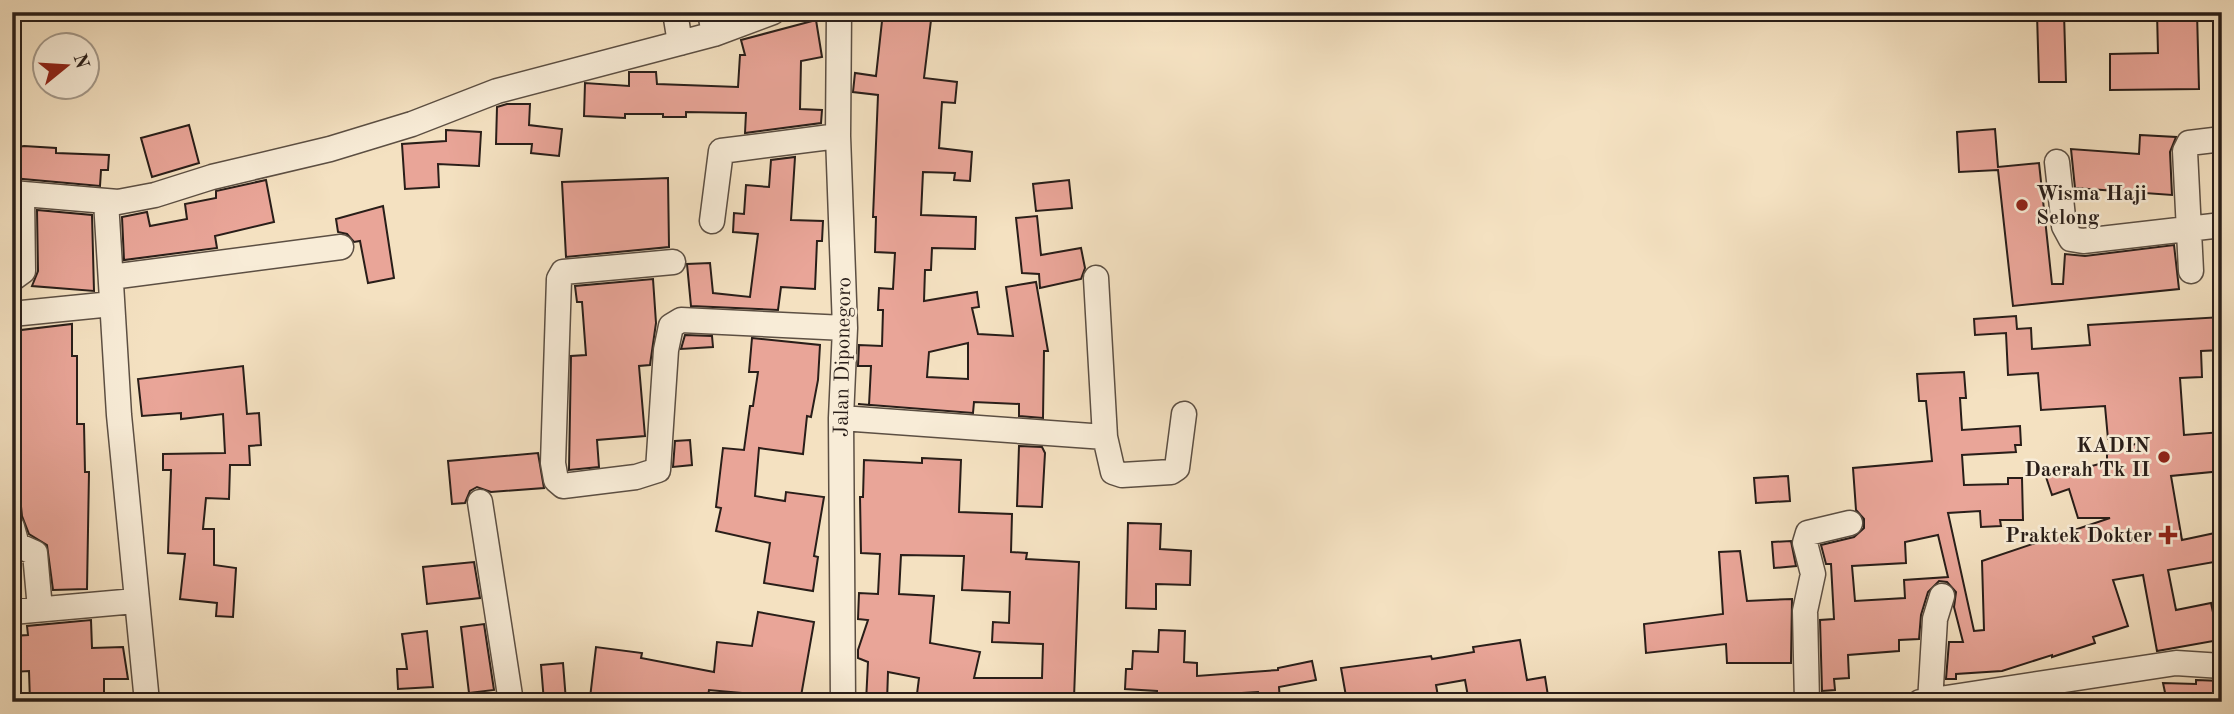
<svg xmlns="http://www.w3.org/2000/svg" width="2234" height="714" font-family="'Old Standard TT',serif">
<rect width="100%" height="100%" fill="#f4e1c1"/>
<filter id="stains"><feTurbulence type="fractalNoise" baseFrequency=".00286" numOctaves="4"/><feColorMatrix values="0 0 0 0 .2 0 0 0 0 .09 0 0 0 0 .02 0 0 0 .5 -.17"/></filter>
<radialGradient id="worn" r=".72"><stop offset=".6" stop-color="#630" stop-opacity="0"/><stop offset="1" stop-color="#630" stop-opacity=".3"/></radialGradient>
<path fill="#e9a598" stroke="#291e19" stroke-width="2" fill-rule="evenodd" d="M883,12H932L924,78L957,82L955,103L942,102L939,148L972,152L970,181L954,180L955,173L923,172L921,215L976,217L975,249L932,248L931,270H925L924,301L977,292L979,307L972,308L978,334L1013,336L1006,287L1036,282L1048,351H1044L1043,418L1019,416V404L974,402L973,413L858,404L869,405L871,366H858L859,345L882,346L883,310H878L879,288L893,289L895,253L875,252L876,217H873L878,95L853,92L855,73L876,76ZM968,343V379L927,377L929,352Z
M2157,12H2197L2199,89L2110,90V54L2158,53Z
M2064,13L2066,82H2039L2037,14Z
M816,20L822,57L801,61L800,109L822,110L821,123L745,133L746,113L686,112V117H663V114H625V118L584,116L585,83L629,86V72H656L657,84L738,87L740,55H745L741,40Z
M507,104H530L529,125L562,129L559,156L531,153L532,144H496L497,107Z
M189,125L199,163L152,177L141,138Z
M1995,129L1998,167L2039,163L2052,284H2063L2065,254L2085,256L2174,245L2179,289L2013,306L1998,170L1959,172L1957,132Z
M446,130L481,132L479,166L438,164L439,187L405,189L402,144L446,141Z
M2140,135L2176,137L2170,152L2172,195L2075,188L2071,149L2139,154Z
M24,146L56,148V153L109,155L108,170H101L100,186L12,178V148Z
M795,157L791,220L823,221L822,241H817L815,289L781,287L778,310L691,306L687,264L710,263L713,293L750,297L758,234L733,232L734,213L744,214L746,185L769,187L771,160Z
M668,178L669,247L566,257L562,182Z
M266,180L274,222L215,236L217,248L124,260L122,217L147,212L150,226L187,219L185,204L216,198V191Z
M1069,180L1072,208L1036,211L1033,184Z
M383,206L394,278L368,283L360,241L354,242L347,234L338,232L336,219Z
M37,210L92,215L94,291L32,286L38,271Z
M1037,216L1041,255L1081,248L1085,268L1081,279L1040,288L1039,274L1022,273L1016,218Z
M653,279L656,323L650,365L639,366L645,436L597,440L599,467L569,470L571,356L586,355L582,302H577L575,286Z
M2016,316L2017,329L2031,328L2032,349L2090,345L2088,325L2222,317V350L2201,351L2202,377L2180,378L2184,435L2222,432V471L2171,476L2182,540L2215,533L2220,561L2168,570L2176,610L2211,603L2219,640L2157,651L2143,575L2113,580L2128,626L2093,637L2095,643L2052,657V655L2002,671L1956,674V679H1946L1949,642H1963L1954,607L1956,592L1947,582L1939,581L1928,592L1921,615L1919,639L1899,640V651L1848,655L1849,678L1834,679L1835,690L1822,691L1820,620L1834,619L1831,564H1826L1821,545L1854,537L1864,528V519L1856,510L1853,468L1932,461L1926,401H1919L1917,374L1964,372L1966,398H1960L1962,430L2020,426L2021,445H2015L2016,452L1962,455L1964,485L2008,484V478H2022L2023,520H2000L2001,526L1981,527L1980,511L1948,513L1974,631L1984,630L1982,561L2110,518H2078L2069,489L2052,495L2045,474L2063,468L2065,473L2107,462V454L2147,440L2146,437L2108,439L2105,406L2041,410L2038,373L2008,375L2006,333L1975,335L1974,319ZM1938,535L1948,577L1904,580L1905,598L1855,601L1852,566L1906,563L1905,542Z
M72,324V356H77V424H84L85,472H89L87,589L53,590L47,545L29,534L22,516L20,497H14L12,387L19,386L13,331Z
M685,335L712,336L713,347L681,349Z
M752,338L820,345L818,380L811,417L807,416L803,454L759,448L755,496L785,501L786,492L824,497L814,556L818,557L813,591L764,583L770,543L716,531L721,508L716,507L723,448L744,450L750,406H753L758,372H749Z
M243,366L247,414L259,413L261,445L249,446L250,465H230L229,499L206,498L203,529H214V565L236,568L233,617L216,616L217,603L180,599L185,554L168,553L171,470H163V454L225,453L223,414L181,419V413L142,416L138,379Z
M690,440L692,465L673,467L675,441Z
M1019,446L1042,447L1045,453L1042,507L1017,506Z
M538,453L544,488L491,492L477,487L470,491L465,503L452,504L448,461Z
M922,458L961,460L959,512L1012,514L1011,552L1027,553L1026,559L1079,562L1074,698L1037,696L1036,702H955L917,694L919,678L888,672L887,702H866L868,662L858,658V650L868,620L858,619L859,593L878,594L880,554L861,553L860,497H863L864,460L922,463ZM901,555L964,556L962,590L1010,592L1009,623L993,622L992,642L1043,644L1042,678H974L980,652L930,643L934,596L899,594Z
M1788,476L1790,501L1756,503L1754,478Z
M1128,523L1161,524L1160,549L1191,551L1190,585L1156,584V609L1126,608Z
M1791,541L1796,566L1774,568L1772,542Z
M1740,551L1747,601L1792,599L1791,663H1727L1726,644L1646,653L1644,624L1723,614L1719,552Z
M474,562L480,598L427,604L423,567Z
M758,612L814,622L800,702H740L741,693L709,690L707,702H620L590,698L596,647L642,653L641,658L714,672L717,642L752,646Z
M91,620L92,648L123,647L128,679H104V702H30L29,671L12,672V636L28,635L27,626Z
M484,624L494,690L469,693L461,627Z
M1159,630L1185,631L1184,662L1197,663V676L1278,670V668L1312,661L1316,680L1279,687L1280,702H1259L1258,692L1190,696L1157,695V691L1125,689L1126,669H1132L1133,651L1158,652Z
M427,631L433,687L398,689L397,669H407L402,634Z
M1520,640L1527,680L1545,677L1549,702H1469L1465,680L1436,685L1439,702H1417L1416,698L1389,702H1347L1341,668L1431,656L1432,659L1474,652L1473,647Z
M563,663L566,701L544,702L541,665Z
M2196,680L2222,681V702H2167L2163,683L2196,684Z"/>
<g fill="none" stroke-linecap="round" stroke-linejoin="round">
<g stroke="#5c4f43" stroke-width="27">
<path id="minor" d="M675,12L680,43
M710,12L714,34
M839,12L838,136L845,328L841,418L843,702
M2057,162L2064,226L2071,239L2083,241L2222,225
M12,193L118,202L155,195L212,177L330,149L412,124L497,91L714,34L773,12
M106,201L119,415L147,702
M712,221L721,151L838,136
M673,262L563,272L559,279L553,463L556,480L563,486L636,477L658,470L666,350L671,326L681,320L845,328
M2191,271L2185,151L2189,143L2222,139
M111,277L341,247
M1096,278L1105,437L1113,472L1122,475L1171,472L1177,468L1184,414
M12,279L23,271L22,194
M12,314L112,304
M841,418L1105,437
M480,502L511,702
M12,527L17,545L35,553L40,609
M12,612L135,601
M1807,702L1805,611L1813,574L1805,543L1808,533L1850,523
M1920,702L2176,663L2222,666
M1930,702L1935,619L1942,596"/>
</g>
<use href="#minor" stroke="#f8ecd7" stroke-width="24"/>
</g>
<g fill="#8f2418" stroke="#f8ecd7" stroke-width="2.5">
<circle cx="2022" cy="205" r="7"/>
<circle cx="2164" cy="457" r="7"/>
<path d="M2164.5 524.5h7v7h7v7h-7v7h-7v-7h-7v-7h7z"/>
</g>
<g text-anchor="middle" stroke-width="5" stroke-linejoin="round" paint-order="stroke">
<g font-size="21" font-weight="bold" fill="#291e19" stroke="#f8ecd7" text-anchor="end">
<text x="2036" y="200" text-anchor="start">Wisma Haji<tspan x="2036" dy="24">Selong</tspan></text>
<text x="2150" y="452">KADIN<tspan x="2150" dy="24">Daerah Tk II</tspan></text>
<text x="2152" y="542">Praktek Dokter</text>
</g>
<g font-size="21" fill="#291e19" stroke="#f8ecd7">
<text transform="translate(842 357) rotate(-89)" y="7">Jalan Diponegoro</text>
</g>
</g>
<rect width="2234" height="714" fill="none" stroke="#f4e1c1" stroke-width="42"/>
<rect x="14" y="14" width="2206" height="686" fill="none" stroke="#291e19" stroke-width="3.5"/>
<rect x="21" y="21" width="2192" height="672" fill="none" stroke="#291e19" stroke-width="2"/>
<g transform="translate(66 66) rotate(72)"><circle r="33" fill="#f8ecd7" stroke="#a59a8b" stroke-width="2"/>
<path d="M0-5L12 26L0 18L-12 26Z" fill="#8f2418"/>
<text y="-10" font-size="19" font-weight="bold" text-anchor="middle" fill="#291e19">N</text>
</g>
<rect width="100%" height="100%" filter="url(#stains)"/>
<rect width="100%" height="100%" fill="url(#worn)"/>
</svg>
